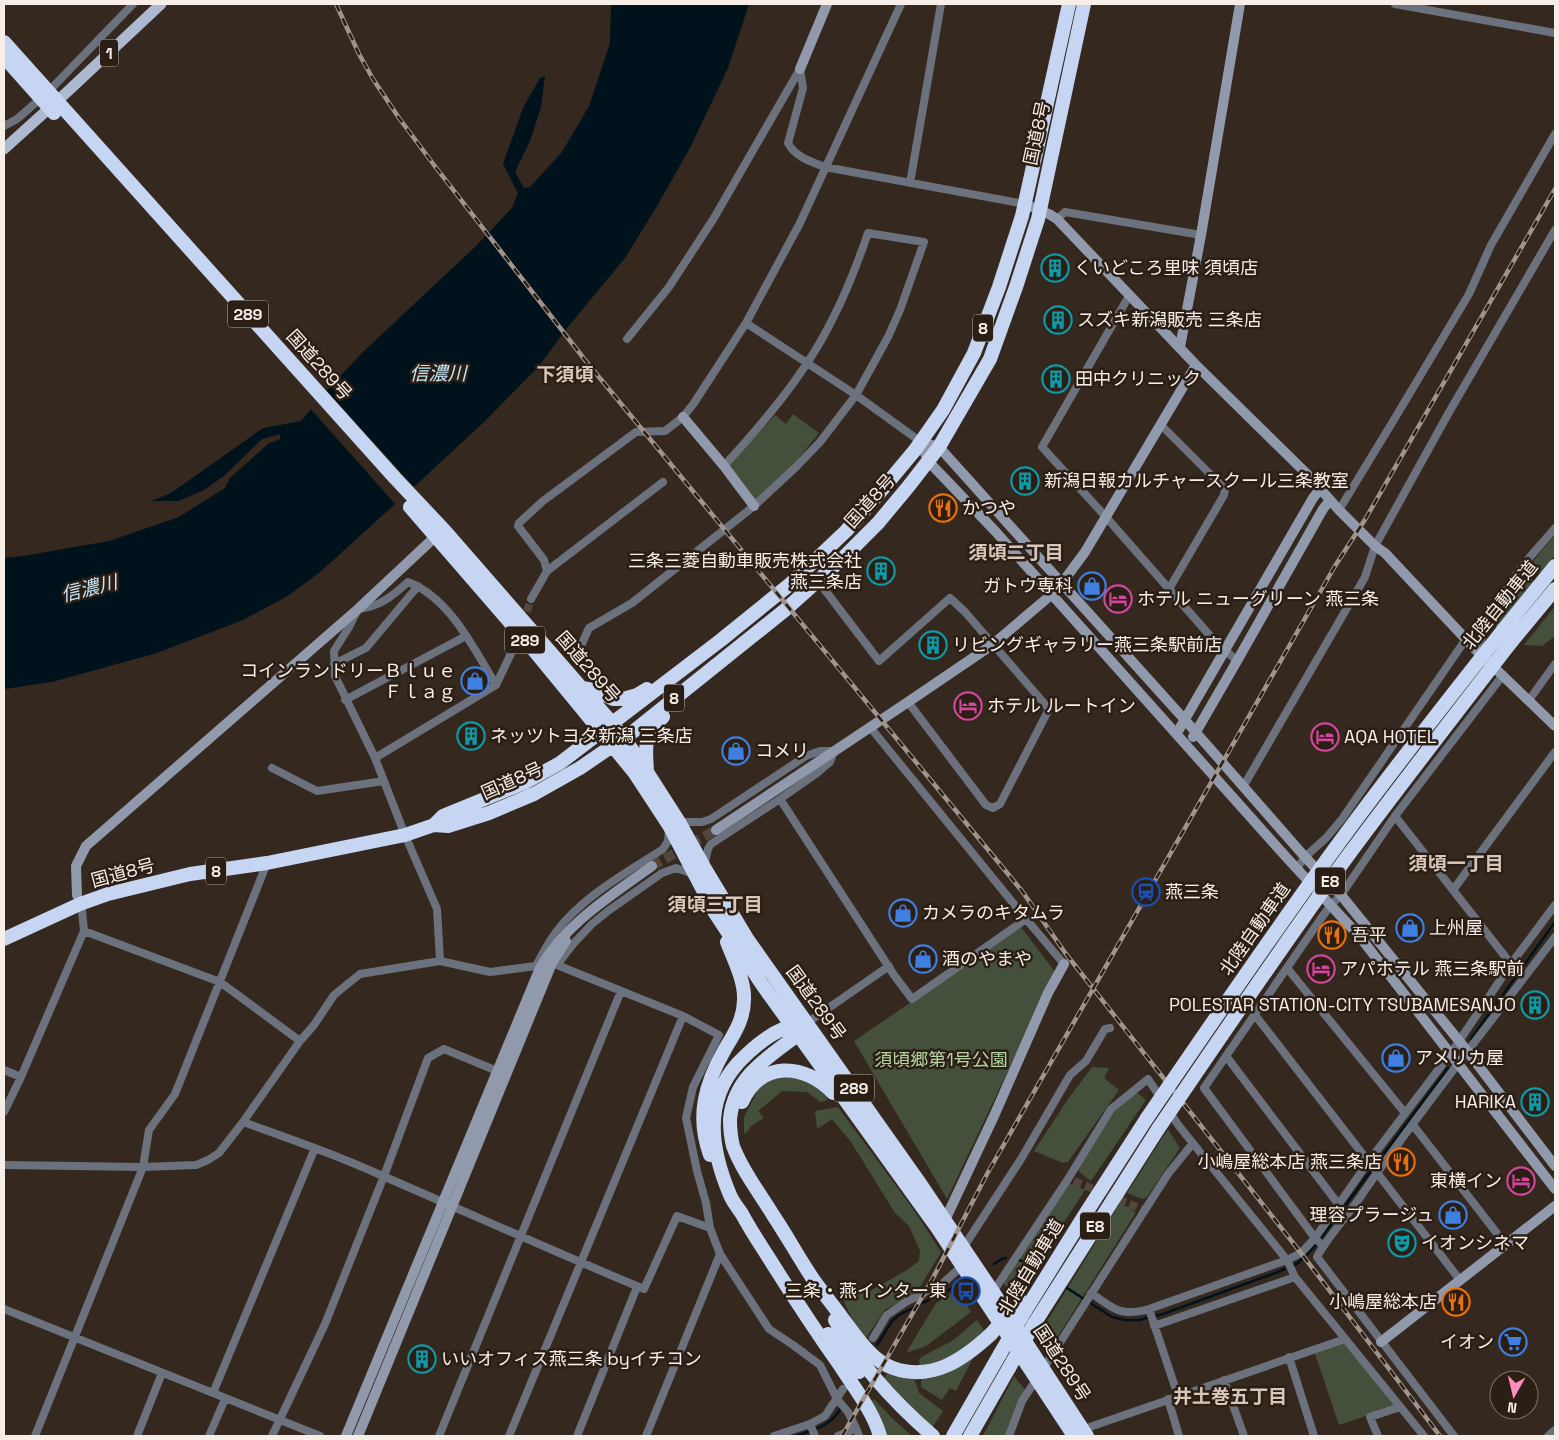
<svg xmlns="http://www.w3.org/2000/svg" width="1559" height="1440" font-family="'Space Grotesk','Noto Sans JP',sans-serif">
<rect width="100%" height="100%" fill="#35281f"/>
<path fill="#444f3c" d="M793,414L819,433L795,463L755,500L729,465L775,415L786,424Z
M1555,535V555L1540,573L1533,566L1534,560Z
M1521,575H1528L1535,584L1497,628L1494,618Z
M1555,606V636L1542,646L1524,645Z
M1021,927L1055,972L947,1199L854,1041Z
M1092,1067L1109,1068L1104,1078L1119,1090L1068,1162L1063,1163L1034,1151L1068,1099Z
M787,1075C804,1080 819,1084 828,1100L820,1102L807,1092L782,1091L758,1111L764,1118L751,1126L747,1132L744,1134V1117L758,1090L769,1080Z
M1134,1090L1146,1100L1091,1181L1079,1172V1165L1113,1110Z
M838,1107L916,1213L941,1252L917,1292L885,1310L866,1338L854,1323L838,1289L854,1281L865,1294L907,1270L919,1261L920,1251L909,1226L895,1213L851,1142L832,1119L817,1129L815,1111Z
M1168,1129L1180,1148L1147,1197L1142,1199L1127,1193Z
M1069,1183L1085,1190L1013,1300L1004,1284V1278Z
M1120,1203L1135,1211V1214L1048,1352L1038,1336Z
M957,1290L971,1312L926,1346L906,1353L936,1303Z
M977,1320L985,1332L949,1360L920,1368L919,1360L921,1357L952,1341Z
M1345,1341L1399,1405L1339,1425L1314,1351Z
M973,1358L956,1391L950,1388L942,1400L921,1387V1379C942,1375 955,1369 973,1358Z
M888,1372L914,1378L919,1393L943,1411L932,1428L883,1380Z
M1014,1376L1026,1391L1005,1436H983Z
M874,1399L893,1419L912,1436H886L870,1404Z"/>
<path fill="#00121c" d="M611,4H749L728,68L690,148L657,206L625,258L567,328L539,366L484,422L416,485L319,573L286,597L243,620L157,653L52,682L4,689V558L23,556L109,541L179,517L225,488L230,478L268,444L280,439V434L262,439L224,476L204,490L179,501H151L171,493L263,428L301,421L329,388L362,353L476,246L512,208L518,193L503,164L523,108L540,78L545,76L541,107L530,141L515,172L524,188L530,187L562,152L589,106L610,43Z"/>
<path fill="#35281f" d="M325,389L416,489L397,506L309,407Z"/>
<g fill="none" stroke-linecap="round" stroke-linejoin="round">
<path stroke="#00121c" stroke-width="2.5" d="M1471,1039L1555,922
M1019,1260L1025,1262L1034,1268
M994,1264L1002,1259L1006,1258
M1067,1288L1112,1317L1126,1320H1139L1163,1314L1278,1272L1298,1263L1314,1247L1448,1068
M877,1345L892,1321L899,1315L954,1287
M796,1436C815,1429 830,1427 841,1408"/>
<path stroke="#52463d" stroke-width="8" stroke-dasharray="8 4" stroke-linecap="butt" d="M523,623L531,599
M1074,1181L1142,1209"/>
<path stroke="#52463d" stroke-width="10" stroke-dasharray="10 5" stroke-linecap="butt" d="M652,866L716,830"/>
<path stroke="#6c727d" stroke-width="8" d="M1395,4L1555,33
M800,69L803,88L788,143C795,157 812,162 825,167L1025,204
M4,126L17,119L48,92L133,4
M910,183L941,4
M1057,219L1065,212L1201,235
M1129,296L1042,447L1106,517L1212,638L1237,661
M746,323L856,395L921,442
M627,339L669,287L714,218L800,69
M1161,425L1225,489L1224,495L1169,589
M1339,510L1395,418L1469,294L1491,245L1555,134
M1524,564L1530,573
M547,571L663,482
M818,581L879,661L950,598L965,612L1049,709L1000,804L993,808L986,805L908,702
M531,599L547,571L544,560L518,526L519,523L543,501L636,432L665,431L683,417L694,403L746,323L800,223L901,4
M1476,650C1490,620 1504,590 1524,564C1534,552 1545,540 1555,528
M575,659L589,628L632,603L754,506L797,466L820,442L856,395L888,337L900,310L924,242L868,233C858,262 847,291 833,318C807,372 764,422 724,466
M334,664L366,648L418,586
M345,700L466,636
M1529,700L1555,664
M870,727L1026,919L1064,964
M375,758L496,685L516,643
M272,768L317,791L384,781
M1243,787L1365,577L1375,546L1448,414L1555,230
M780,799L894,975L912,999L1026,919
M1395,816L1511,964
M679,822H702L711,819L806,756L820,751H834L830,762L817,773L780,799L711,844L708,849L704,867
M1297,868L1305,857L1326,838L1342,819L1466,639
M1453,890L1555,752
M84,931L220,982L300,1041
M440,961L437,909L405,835L375,758L335,676L334,651L349,627L358,609C380,607 392,596 408,582C450,598 474,649 496,685
M552,963L683,1016L719,1035L693,1087L686,1118L697,1171L706,1203L710,1228L720,1254L769,1329L793,1345L820,1365L837,1399L848,1412L856,1428L859,1436
M557,965L573,944L592,924L608,911L662,873L676,868L688,872L694,875
M536,966C542,954 548,943 556,932C583,896 626,873 663,849L668,841L669,830
M1287,968L1405,1113
M1255,1015L1460,1280
M807,1023L889,966
M1226,1056L1339,1205
M4,1070L21,1077
M1168,1110L1179,1126L1287,1260L1295,1277L1424,1436
M4,1112L21,1077L84,931L82,911L79,901
M243,1122C291,1139 339,1156 385,1177C471,1214 557,1253 644,1289L677,1216L710,1228
M1413,1125L1506,1245
M4,1165L143,1167L196,1165L208,1160L219,1153L243,1122L300,1041L314,1025L334,995L360,974L440,961L490,972L536,966L540,968
M1323,1246L1315,1238L1204,1088L1322,917L1331,905L1341,895L1395,816L1503,675
M963,1248L1021,1159L1070,1075L1086,1061L1105,1029L1110,1028
M993,1292L1068,1179L1111,1109L1148,1079L1162,1100
M1091,1293C1115,1309 1119,1317 1149,1309L1287,1260L1301,1253L1315,1238L1369,1161L1451,1053L1511,964L1555,905
M4,1309L320,1436
M1149,1309L1178,1396
M1154,1326L1295,1277
M873,1338L887,1315L906,1302L942,1284L962,1266
M1289,1357L1314,1436
M1043,1369L1168,1174L1193,1143
M1224,1380L1244,1436
M213,1393L315,1148
M1168,1399L1179,1436
M810,1424L815,1436
M1081,1430L1345,1339
M35,1436L143,1167L149,1130L175,1094L267,863
M137,1436L162,1373
M209,1436L225,1399
M272,1436L325,1324L384,1176L428,1058L444,1049L502,1073
M439,1436L621,991
M509,1436L683,1016
M577,1436L637,1287
M646,1436L720,1254
M774,1436L810,1424L825,1416L843,1389
M838,1436L856,1428
M1009,1436L1022,1401L1036,1380
M1378,1436L1370,1417L1400,1407
M1454,1436L1317,1257C1329,1234 1349,1215 1363,1193C1424,1105 1491,1022 1555,937
M1548,1436L1555,1430"/>
<path stroke="#909aac" stroke-width="10" d="M800,69L827,4
M1025,204L1049,214L1057,219L1196,365L1308,475L1339,510L1375,546L1385,553L1476,650L1555,726
M1180,347L1201,235L1240,4
M683,417L724,466L754,506
M921,442L928,461L996,532L1287,858L1360,937L1555,1189
M921,442L939,447L1185,720L1305,857L1341,895L1468,1052L1555,1166
M1177,733L1313,498L1320,489
M1193,737L1237,661L1323,509L1330,500
M716,830L908,702L992,645L1051,595L1062,583L1085,552L1196,365
M77,895L76,866L86,846L358,609L436,536
M945,1220L994,1116L1048,993L1064,964
M1381,1342L1555,1206
M346,1436L540,968C566,923 611,896 652,866
M358,1436L552,963L566,941"/>
<path stroke="#adb9d0" stroke-width="11" d="M4,149L66,93L161,4"/>
<path stroke="#c6d5f1" stroke-width="14" d="M4,42L395,478L445,531L612,723L624,738L647,772L679,822L704,867L748,940L919,1182L993,1292L1087,1436
M4,57L54,113
M410,507L528,643L634,772L670,827L715,913L761,983L938,1229L1074,1436
M1503,630L1555,566
M1512,641L1555,589
M582,688L594,690L613,699H623L637,695L647,689
M647,772C646,748 642,734 663,717
M434,825L443,816L526,782L560,763L721,640L789,585L846,531L870,504L915,450L943,410L974,353L999,287L1022,216L1069,4
M4,939L80,904L108,894L190,874L267,863L405,835L434,825L448,826L489,813L534,794L580,768L634,731L785,610L841,560L878,523L908,487L939,447L990,359L1016,287L1038,219L1084,4
M801,1024C776,1027 755,1045 738,1063C703,1102 711,1150 730,1195C733,1202 738,1208 742,1214C751,1231 762,1247 772,1263C794,1298 817,1333 841,1367C855,1389 873,1411 880,1436
M804,1028L799,1034C768,1057 733,1078 730,1120C730,1128 731,1138 733,1146C742,1171 760,1193 773,1215C787,1236 799,1258 813,1279C823,1293 833,1305 843,1319C857,1337 871,1360 893,1368C932,1382 964,1359 991,1334
M742,1102C761,1060 805,1063 833,1093
M710,1155C696,1116 705,1084 725,1049C734,1034 744,1019 744,1000C745,981 734,960 727,942
M1025,1311L1084,1216L1147,1118
M835,1320C859,1365 895,1403 933,1436
M1034,1324L1158,1129
M828,1334L859,1372
M953,1436L1000,1354
M970,1436L1009,1368"/>
<g stroke="#a0958d" stroke-width="4.5">
<path id="rail" d="M336,4L359,54L373,79L399,118L434,165L585,360L1022,891L1066,954L1301,1253L1440,1436
M842,1436L933,1278L987,1174L1335,566L1366,518L1555,189"/>
</g>
<use href="#rail" stroke="#2b1f15" stroke-width="2.5" stroke-dasharray="8" stroke-linecap="butt"/>
<path stroke="#c6d5f1" stroke-width="14" d="M1147,1118C1209,1027 1271,936 1336,847C1390,773 1446,702 1503,630
M1158,1129C1220,1038 1282,946 1347,857C1401,784 1457,712 1512,641
M991,1334L1020,1300
M1000,1354L1025,1311
M1009,1368L1034,1324"/>
</g>
<defs>
<g id="building-ring" transform="scale(1.4375)"><circle r="9.5" fill="#2b1f15" stroke="#0f9aa8" stroke-width="1.5"/><path d="M-4-6H4V6H1V3H-1V6H-4ZM-2.5-4.3h1.7v1.8h-1.7ZM.8-4.3h1.7v1.8H.8ZM-2.5-1h1.7V.8h-1.7ZM.8-1h1.7V.8H.8Z" fill="#0f9aa8"/></g>
<g id="restaurant-ring" transform="scale(1.4375)"><circle r="9.5" fill="#2b1f15" stroke="#e8710a" stroke-width="1.5"/><path d="M-5-6h1v4h1v-4h1v4h1v-4h1v5L-1.5 .5V6h-2V.5L-5-1ZM5-6V6H3V1.5H1.5Q1.5-4 5-6Z" fill="#e8710a"/></g>
<g id="shop-ring" transform="scale(1.4375)"><circle r="9.5" fill="#2b1f15" stroke="#3f7fe0" stroke-width="1.5"/><path d="M-5-2.5h2.3a2.7 3.5 0 0 1 5.4 0H5L5.5 6h-11ZM-1.5-2.5h3a1.5 2.3 0 0 0-3 0Z" fill="#3f7fe0"/></g>
<g id="hotel-ring" transform="scale(1.4375)"><circle r="9.5" fill="#2b1f15" stroke="#d1479c" stroke-width="1.5"/><path d="M-6-4.5h1.5V1H6V5H4.5V3h-9V5H-6ZM-4 0a1.8 1.8 0 1 1 3.6 0ZM.5 0V-2.5h3Q6-2.5 6 0Z" fill="#d1479c"/></g>
<g id="station-ring" transform="scale(1.4375)"><circle r="9.5" fill="#2b1f15" stroke="#1a4fb4" stroke-width="1.5"/><path d="M-3-6H3Q5-6 5-4V2Q5 4 3 4L4.5 6H3L1.5 4h-3L-3 6H-4.5L-3 4Q-5 4-5 2V-4Q-5-6-3-6ZM-3.5-4v3h7v-3ZM-3.5 1v1.5H-2V1ZM2 1v1.5H3.5V1Z" fill="#1a4fb4"/></g>
<g id="theatre-ring" transform="scale(1.4375)"><circle r="9.5" fill="#2b1f15" stroke="#0f9aa8" stroke-width="1.5"/><path d="M-5-5.5Q0-4 5-5.5V0Q5 5 0 6Q-5 5-5 0ZM-3.3-2.5H-1v1.5H-3.3ZM1-2.5H3.3v1.5H1ZM-2.8 1Q0 5.5 2.8 1Z" fill="#0f9aa8"/></g>
<g id="bus-ring" transform="scale(1.4375)"><circle r="9.5" fill="#2b1f15" stroke="#1a4fb4" stroke-width="1.5"/><path d="M-5-6H5V4H4V6H2V4H-2V6H-4V4H-5ZM-3.5-4V0h7V-4ZM-3.5 1.2v1.5H-2V1.2ZM2 1.2v1.5H3.5V1.2Z" fill="#1a4fb4"/></g>
<g id="supermarket-ring" transform="scale(1.4375)"><circle r="9.5" fill="#2b1f15" stroke="#3f7fe0" stroke-width="1.5"/><path d="M-6-5.5h2.5l.6 2H6L4.5 2H-2.5L-4.4-4H-6ZM-1.5 3.2a1.3 1.3 0 1 0 .1 0ZM3 3.2a1.3 1.3 0 1 0 .1 0Z" fill="#3f7fe0"/></g>
</defs>
<g fill-rule="evenodd">
<use href="#building-ring" x="1055" y="268"/>
<use href="#building-ring" x="1058" y="320"/>
<use href="#building-ring" x="1056" y="379"/>
<use href="#building-ring" x="1025" y="481"/>
<use href="#restaurant-ring" x="943" y="508"/>
<use href="#building-ring" x="881" y="571"/>
<use href="#shop-ring" x="1092" y="586"/>
<use href="#hotel-ring" x="1118" y="599"/>
<use href="#building-ring" x="933" y="645"/>
<use href="#shop-ring" x="475" y="681"/>
<use href="#hotel-ring" x="968" y="706"/>
<use href="#building-ring" x="471" y="736"/>
<use href="#hotel-ring" x="1325" y="737"/>
<use href="#shop-ring" x="736" y="751"/>
<use href="#station-ring" x="1146" y="892"/>
<use href="#shop-ring" x="903" y="913"/>
<use href="#shop-ring" x="1410" y="928"/>
<use href="#restaurant-ring" x="1332" y="935"/>
<use href="#shop-ring" x="923" y="959"/>
<use href="#hotel-ring" x="1321" y="969"/>
<use href="#building-ring" x="1535" y="1005"/>
<use href="#shop-ring" x="1396" y="1058"/>
<use href="#building-ring" x="1535" y="1102"/>
<use href="#restaurant-ring" x="1401" y="1162"/>
<use href="#hotel-ring" x="1521" y="1181"/>
<use href="#shop-ring" x="1453" y="1215"/>
<use href="#theatre-ring" x="1402" y="1243"/>
<use href="#bus-ring" x="966" y="1291"/>
<use href="#restaurant-ring" x="1456" y="1302"/>
<use href="#supermarket-ring" x="1513" y="1342"/>
<use href="#building-ring" x="422" y="1359"/>
</g>
<g text-anchor="middle" stroke-width="5" stroke-linejoin="round" paint-order="stroke">
<g fill="#2b1f15" stroke="#b9b0a8" stroke-width="1">
<rect x="100" y="39.5" width="18" height="27" rx="4"/>
<rect x="228" y="300.5" width="40" height="27" rx="4"/>
<rect x="973" y="314.5" width="20" height="27" rx="4"/>
<rect x="505" y="626.5" width="40" height="27" rx="4"/>
<rect x="664" y="684.5" width="20" height="27" rx="4"/>
<rect x="206" y="857.5" width="20" height="27" rx="4"/>
<rect x="1315" y="867.5" width="30" height="27" rx="4"/>
<rect x="834" y="1074.5" width="40" height="27" rx="4"/>
<rect x="1080" y="1212.5" width="30" height="27" rx="4"/>
</g>
<g font-size="16" font-weight="bold" fill="#f6eee7">
<text x="109" y="59">1</text>
<text x="248" y="320">289</text>
<text x="983" y="334">8</text>
<text x="525" y="646">289</text>
<text x="674" y="704">8</text>
<text x="216" y="877">8</text>
<text x="1330" y="887">E8</text>
<text x="854" y="1094">289</text>
<text x="1095" y="1232">E8</text>
</g>
<g font-size="18" fill="#f6eee7" stroke="#2b1f15">
<text transform="translate(1037 133) rotate(-78)" y="6">国道8号</text>
<text transform="translate(319 365) rotate(48)" y="6">国道289号</text>
<text transform="translate(870 501) rotate(-48)" y="6">国道8号</text>
<text transform="translate(1500 605) rotate(-51)" y="6">北陸自動車道</text>
<text transform="translate(588 667) rotate(49)" y="6">国道289号</text>
<text transform="translate(512 781) rotate(-24)" y="6">国道8号</text>
<text transform="translate(123 873) rotate(-15)" y="6">国道8号</text>
<text transform="translate(1255 929) rotate(-55)" y="6">北陸自動車道</text>
<text transform="translate(816 1003) rotate(54)" y="6">国道289号</text>
<text transform="translate(1031 1267) rotate(-59)" y="6">北陸自動車道</text>
<text transform="translate(1062 1363) rotate(57)" y="6">国道289号</text>
</g>
<g font-size="18" fill="#f6eee7" stroke="#2b1f15" text-anchor="start">
<text x="1074" y="274">くいどころ里味 須頃店</text>
<text x="1077" y="326">スズキ新潟販売 三条店</text>
<text x="1075" y="385">田中クリニック</text>
<text x="1044" y="487">新潟日報カルチャースクール三条教室</text>
<text x="962" y="514">かつや</text>
<text x="862" y="567" text-anchor="end">三条三菱自動車販売株式会社<tspan x="862" dy="21">燕三条店</tspan></text>
<text x="1073" y="592" text-anchor="end">ガトウ専科</text>
<text x="1137" y="605">ホテル ニューグリーン 燕三条</text>
<text x="952" y="651">リビングギャラリー燕三条駅前店</text>
<text x="456" y="677" text-anchor="end">コインランドリーＢｌｕｅ<tspan x="456" dy="21">Ｆｌａｇ</tspan></text>
<text x="987" y="712">ホテル ルートイン</text>
<text x="490" y="742">ネッツトヨタ新潟 三条店</text>
<text x="1344" y="743">AQA HOTEL</text>
<text x="755" y="757">コメリ</text>
<text x="1165" y="898">燕三条</text>
<text x="922" y="919">カメラのキタムラ</text>
<text x="1429" y="934">上州屋</text>
<text x="1351" y="941">吾平</text>
<text x="942" y="965">酒のやまや</text>
<text x="1340" y="975">アパホテル 燕三条駅前</text>
<text x="1516" y="1011" text-anchor="end">POLESTAR STATION-CITY TSUBAMESANJO</text>
<text x="1415" y="1064">アメリカ屋</text>
<text x="1516" y="1108" text-anchor="end">HARIKA</text>
<text x="1382" y="1168" text-anchor="end">小嶋屋総本店 燕三条店</text>
<text x="1502" y="1187" text-anchor="end">東横イン</text>
<text x="1434" y="1221" text-anchor="end">理容プラージュ</text>
<text x="1421" y="1249">イオンシネマ</text>
<text x="947" y="1297" text-anchor="end">三条・燕インター東</text>
<text x="1437" y="1308" text-anchor="end">小嶋屋総本店</text>
<text x="1494" y="1348" text-anchor="end">イオン</text>
<text x="441" y="1365">いいオフィス燕三条 byイチコン</text>
</g>
<g font-size="18" fill="#b5d3a3" stroke="#2b1f15">
<text x="941" y="1066">須頃郷第1号公園</text>
</g>
<g font-size="19" font-style="italic" fill="#c4e7f8" stroke="#2b1f15">
<text x="438" y="380">信濃川</text>
<text transform="translate(89 588) rotate(-14)" y="7">信濃川</text>
</g>
<g font-size="19" font-weight="bold" fill="#d7c7ba" stroke="#2b1f15">
<text x="565" y="381">下須頃</text>
<text x="1016" y="559">須頃二丁目</text>
<text x="1456" y="870">須頃一丁目</text>
<text x="715" y="911">須頃三丁目</text>
<text x="1230" y="1403">井土巻五丁目</text>
</g>
</g>
<rect width="1559" height="1440" fill="none" stroke="#f6eee7" stroke-width="10"/>
<g transform="translate(1514 1395) rotate(188)"><circle r="24" fill="#2b1f15" stroke="#7c7269"/>
<path d="M0-4L9 19L0 12L-9 19Z" fill="#fd8ebf"/>
<text y="-8" font-size="14" font-weight="bold" text-anchor="middle" fill="#f6eee7">N</text>
</g>
</svg>
